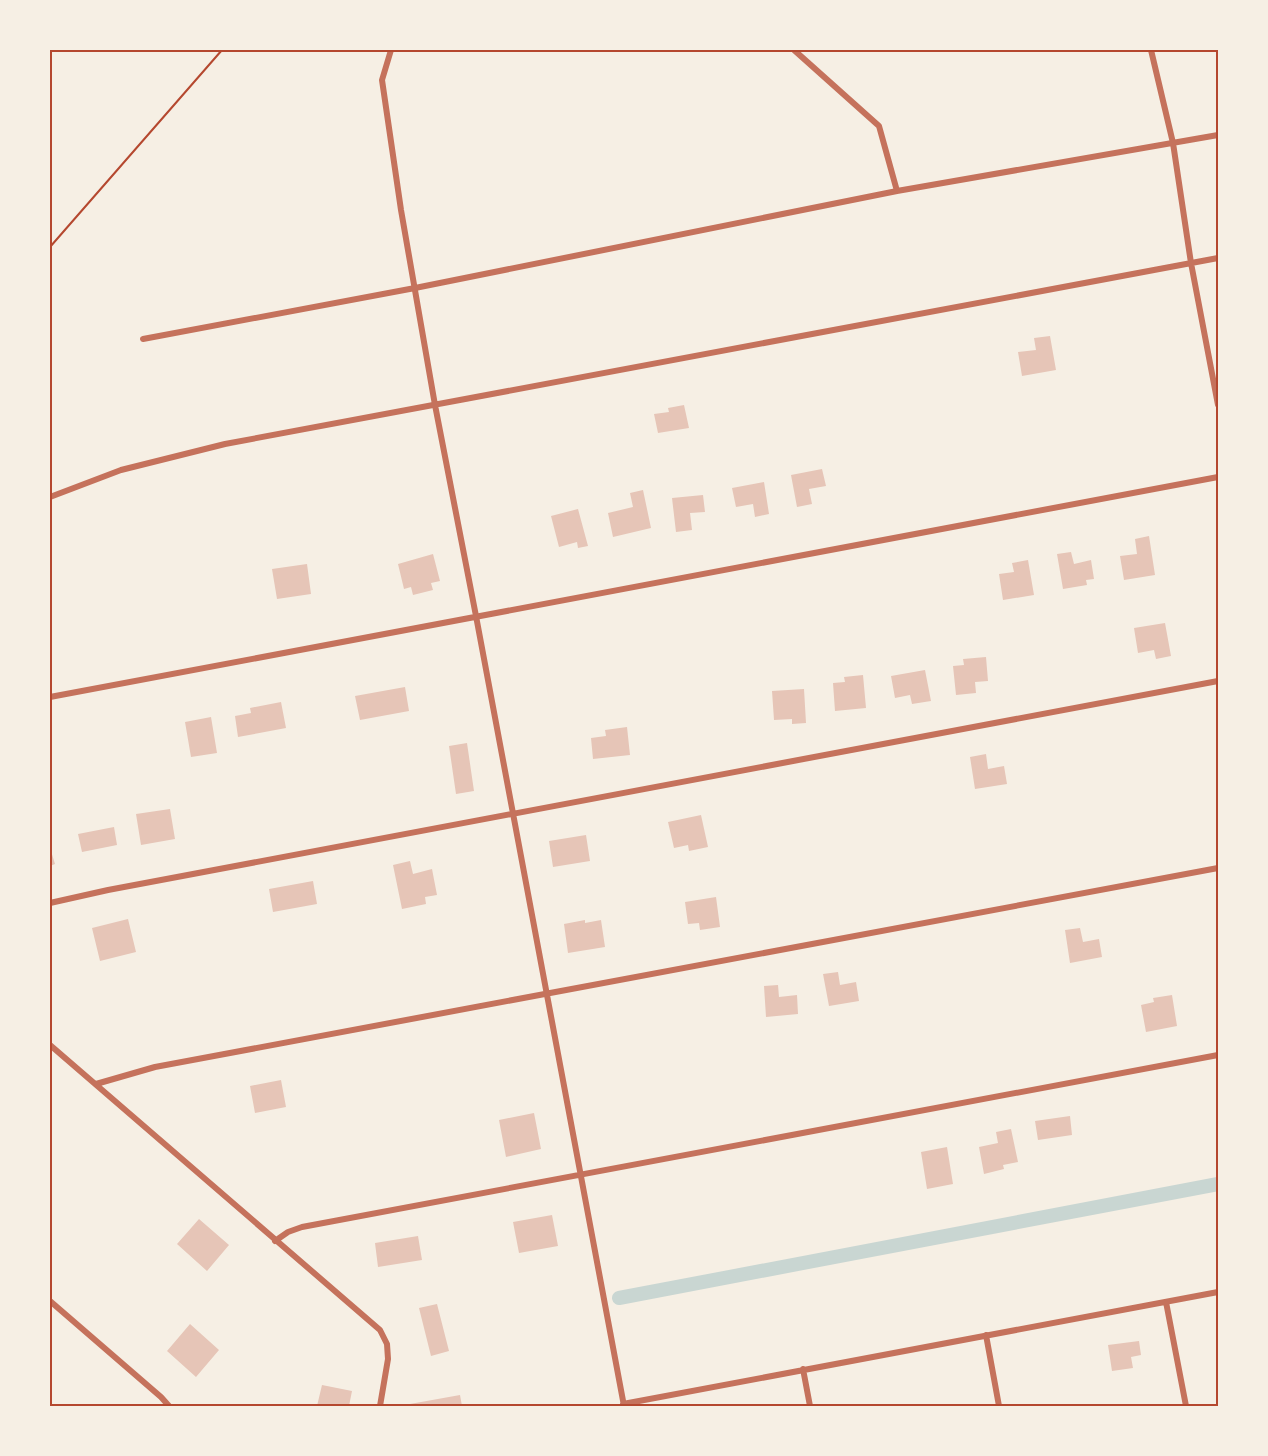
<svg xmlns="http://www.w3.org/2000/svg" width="1268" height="1456" font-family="'DM Sans',sans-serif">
<rect width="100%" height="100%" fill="#f6efe4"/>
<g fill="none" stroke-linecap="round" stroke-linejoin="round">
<path stroke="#c9d6d2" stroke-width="14" d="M619,1298L1218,1184"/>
</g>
<path fill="#e6c5b7" d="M1050,336L1056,370L1022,376L1018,352L1036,350L1034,338Z
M684,405L689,428L658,433L654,414L669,412L668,408Z
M822,469L826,486L809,489L812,504L797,507L791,475Z
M764,482L769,514L755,517L753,504L736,507L732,488Z
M643,490L651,528L613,537L608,513L633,507L630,493Z
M703,495L705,512L690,513L692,530L676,532L672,498Z
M578,509L588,546L578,548L577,542L559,547L551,516Z
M1149,536L1155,575L1124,580L1120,556L1137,554L1135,539Z
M1071,552L1074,564L1091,560L1094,579L1086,580L1087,585L1063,589L1057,554Z
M433,554L440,581L431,583L433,590L413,595L411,587L404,589L398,564Z
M1028,560L1034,595L1003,600L999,574L1014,572L1012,563Z
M307,564L311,594L277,599L272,569Z
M1165,623L1171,656L1156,659L1154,650L1138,653L1134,628Z
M986,657L988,681L975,682L976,693L956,695L953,666L964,665L963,659Z
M925,670L931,701L912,704L910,695L895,698L891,676Z
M863,675L866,708L835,711L833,683L845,682L844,677Z
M405,687L409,711L360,720L355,696Z
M804,689L806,723L792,724V719L774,720L772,691Z
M281,702L286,728L238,737L235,716L251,713L250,708Z
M211,717L217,753L191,757L185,722Z
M627,727L630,755L593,759L591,738L606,736L605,730Z
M467,743L474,791L456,794L449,746Z
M986,754L988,769L1004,766L1007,784L975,789L970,757Z
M170,809L175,839L141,845L136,814Z
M701,815L708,847L689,851L688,845L674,848L668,822Z
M114,827L117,845L82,852L78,834Z
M586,835L590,861L553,867L549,841Z
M50,848L55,864L50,866Z
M410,861L413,874L432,869L437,895L425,897L426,904L402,909L393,865Z
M313,881L317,904L273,912L269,889Z
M716,897L720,927L700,930L699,923L688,924L685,902Z
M128,919L136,952L100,961L92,928Z
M585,920V923L601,920L605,947L568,953L564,924Z
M1080,928L1083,942L1099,939L1102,957L1070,963L1065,930Z
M838,972L840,985L856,982L859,1001L829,1006L823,974Z
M778,985L779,997L797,995L798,1014L766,1017L764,986Z
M1172,995L1177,1026L1146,1032L1141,1005L1154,1002L1153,998Z
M281,1080L286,1107L255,1113L250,1086Z
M534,1113L541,1149L506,1157L499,1120Z
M1070,1116L1072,1135L1038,1140L1035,1121Z
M1011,1129L1018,1162L1003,1165L1004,1169L984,1174L979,1147L998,1143L996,1132Z
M947,1147L953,1184L927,1189L921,1152Z
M552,1215L558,1246L519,1253L513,1222Z
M199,1219L229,1245L207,1271L177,1244Z
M418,1236L422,1260L378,1267L375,1243Z
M437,1304L449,1351L431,1356L419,1308Z
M190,1324L219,1350L196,1377L167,1351Z
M1139,1341L1141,1355L1131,1357L1133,1368L1112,1371L1108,1345Z
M322,1385L352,1391L349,1406H317Z
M460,1395L462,1406H410V1404Z"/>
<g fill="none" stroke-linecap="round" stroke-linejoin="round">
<path stroke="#b5482f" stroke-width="2" d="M50,247L222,50"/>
<path stroke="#c5725c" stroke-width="6" d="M391,50L382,80L401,210L435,405L476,616L624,1406
M794,50L879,126L897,191
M1151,50L1173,143L1191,263L1218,405
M143,339L415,288L897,191L1218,135
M50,497L121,470L225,444L1218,258
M50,697L1218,477
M50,903L108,890L1218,681
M50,1045L380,1330L387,1344L388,1359L380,1406
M96,1084L155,1067L1218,868
M275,1241L288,1232L302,1227L1218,1055
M50,1301L161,1397L169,1406
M1166,1302L1186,1406
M986,1335L999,1406
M803,1369L810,1406
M623,1404L1218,1292"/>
</g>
<rect width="1268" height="1456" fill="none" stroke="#f6efe4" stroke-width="102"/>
<rect x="51" y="51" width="1166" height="1354" fill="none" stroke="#b5482f" stroke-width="2"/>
</svg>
